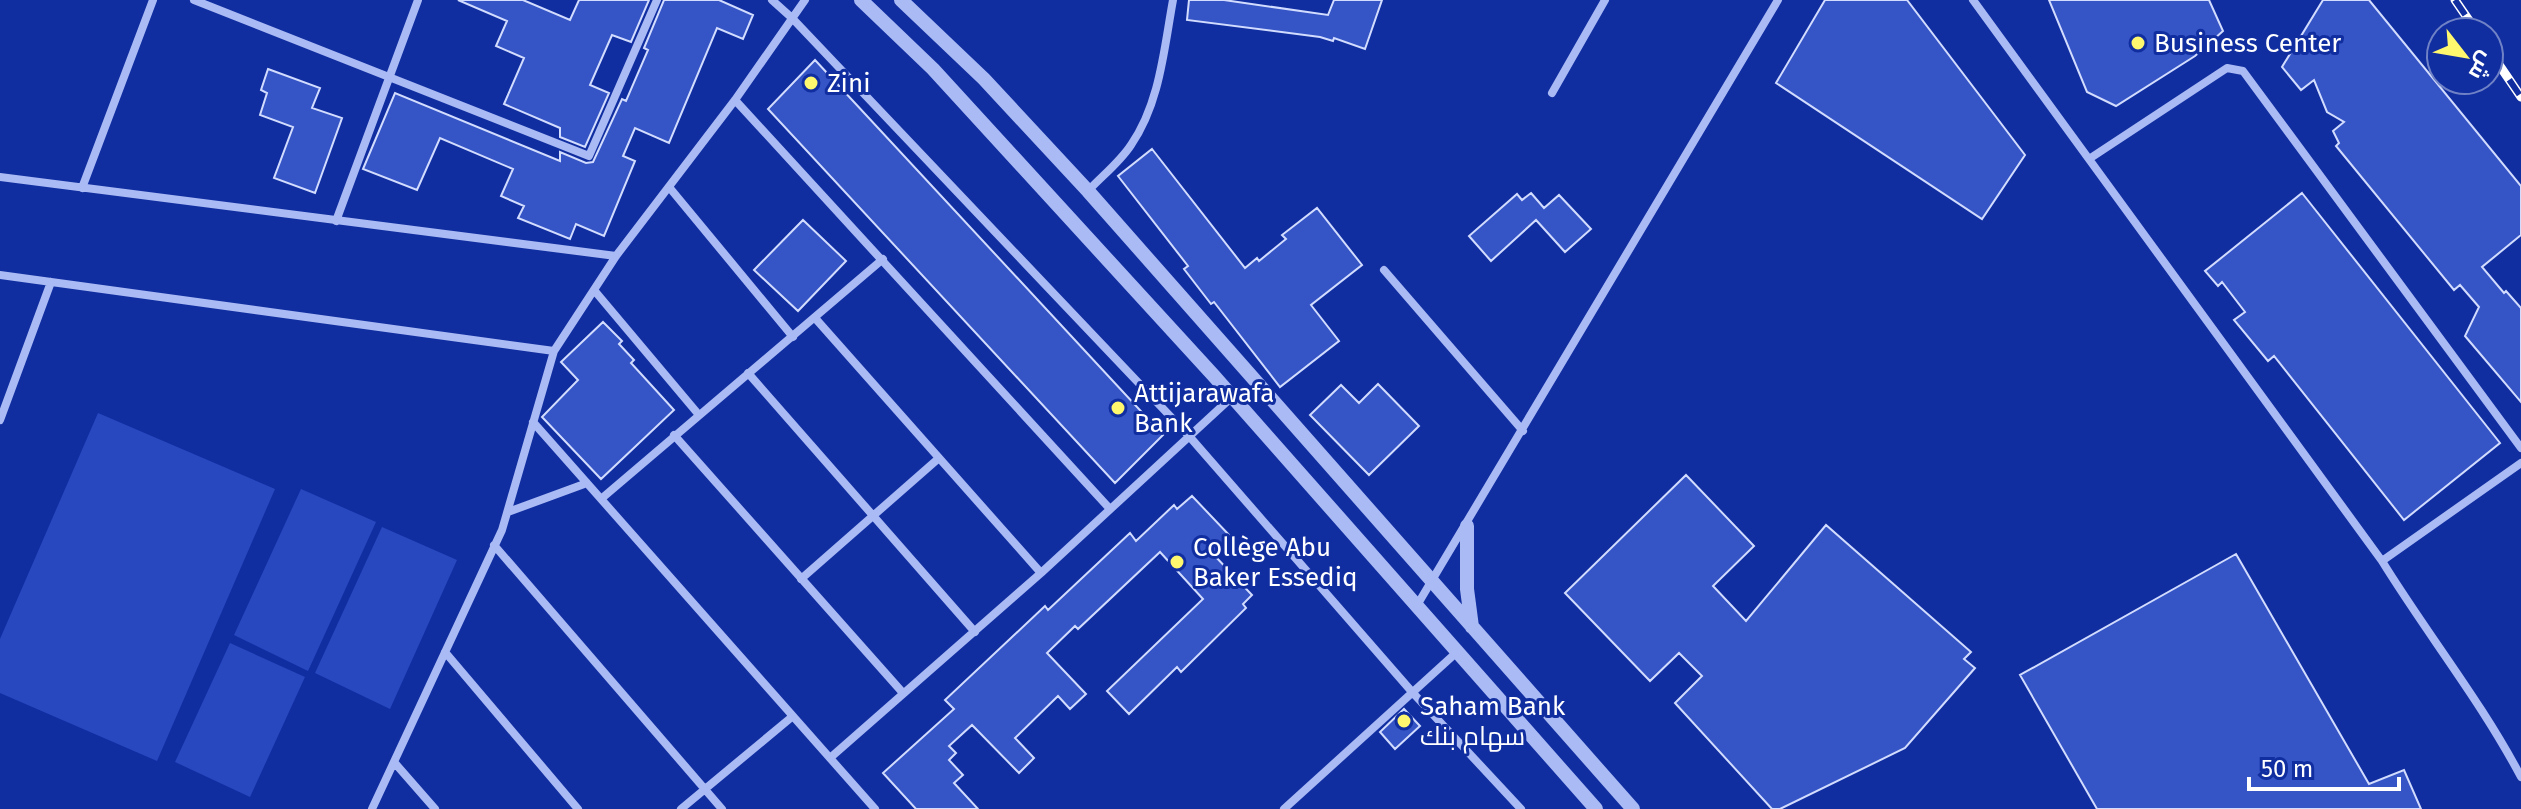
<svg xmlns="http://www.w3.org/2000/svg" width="2521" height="809" font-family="'Fira Sans',Cairo,sans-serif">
<rect width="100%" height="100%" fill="#112ea0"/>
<path fill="#2848c0" d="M98,413L275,489L157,761L0,693V639Z
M301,489L376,522L308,671L234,635Z
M382,527L457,560L390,709L315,673Z
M230,643L305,677L250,797L175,762Z"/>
<path fill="#3554c5" stroke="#d2dcfe" stroke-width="2" d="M458,0H523L570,20L579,0H649L631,42L612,35L590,85L609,93L585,147L560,137V128L504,104L524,58L496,46L507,21Z
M664,0H719L753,15L743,39L717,28L669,143L635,128L623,156L635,161L604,236L576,224L570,239L518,218L524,206L501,196L513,169L440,138L417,190L363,169L395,93L560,161V152L586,163L593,162L622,99L626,101L648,50L644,48Z
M1189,0H1224L1328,15L1334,0H1382L1365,49L1334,38L1333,41L1320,37L1187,20Z
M1825,0H1907L2025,155L1982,219L1776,83Z
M2049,0H2209L2223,31L2195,56L2116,106L2087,92Z
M2323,0H2369L2521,186V235L2482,267L2504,293L2506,291L2521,308V402L2465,336L2479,307L2460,285L2454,290L2336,146L2339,143L2333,131L2344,122L2327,112L2314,80L2301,90L2282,67Z
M815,60L1163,435L1115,483L768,109Z
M268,69L320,88L312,108L342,118L315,193L274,178L293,127L260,115L267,93L261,90Z
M1152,149L1245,268L1257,258L1259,261L1286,239L1282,235L1317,208L1362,265L1311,305L1339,341L1280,387L1214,302L1211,304L1184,269L1188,266L1118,176Z
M1531,193L1544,208L1559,195L1591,229L1565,252L1536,220L1491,261L1469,236L1517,194L1522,200Z
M2302,193L2500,443L2404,520L2274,356L2268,361L2234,320L2245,312L2222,282L2218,286L2205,271Z
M803,220L846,261L798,311L754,270Z
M603,322L622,341L619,344L634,360L631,363L674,410L601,479L542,417L578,380L561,362Z
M1378,384L1419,426L1369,475L1310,415L1341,385L1359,403Z
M1686,475L1754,546L1713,586L1746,621L1826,525L1971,652L1964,659L1975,668L1905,748L1780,809H1772L1675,703L1702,676L1679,653L1650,681L1565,593Z
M1192,496L1231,537L1213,554L1252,595L1243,604L1246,608L1181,672L1177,667L1129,714L1107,691L1203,599L1160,552L1078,629L1075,626L1047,653L1086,694L1070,709L1058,696L1015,738L1034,758L1019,773L972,725L949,746L956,753L949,760L963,775L954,783L978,809H916L883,773L954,709L945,700L1045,606L1048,610L1130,533L1136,541L1174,505L1177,509Z
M2236,554L2369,784L2404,770L2421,809H2097L2020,675Z
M1404,709L1420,726L1395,749L1380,732Z"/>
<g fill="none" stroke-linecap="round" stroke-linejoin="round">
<path stroke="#a9baf5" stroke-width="8" d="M194,0L589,156L657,0
M772,0L792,18L1189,436L1413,693L1521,809
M1973,0L2382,561C2427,634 2481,701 2521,777
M1552,93L1605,0
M735,100L1110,509
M2089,159L2227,68L2243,71L2521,448
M0,177L616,256
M669,187L793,337
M82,188L153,0
M1088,191C1102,176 1120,162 1131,145C1160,103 1164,49 1173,0
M336,221L418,0
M1384,270L1523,431
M0,275L554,351
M594,290L699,415
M815,318L1041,573
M748,373L975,632
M0,420L51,282
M533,422L875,809
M674,435L903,693
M601,499L883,259
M508,512L587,483
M494,545L722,809
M2382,561L2521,463
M801,579L939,458
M1416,607L1778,0
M445,652L578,809
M830,758L1041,573L1232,397
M394,762L435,809
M372,809L502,530L554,351L616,256L735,100L805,0
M681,809L793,716
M1284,809L1457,652"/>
<path stroke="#a9baf5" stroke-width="14" d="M861,0L933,69L1214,376L1596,809
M901,0L984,79L1088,191L1633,809
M1467,526V589L1472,627"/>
<g stroke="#fff" stroke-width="9">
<path id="rail" d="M2455,0L2477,32
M2489,50L2521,97"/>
</g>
<use href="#rail" stroke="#112ea0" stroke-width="6" stroke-dasharray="18" stroke-linecap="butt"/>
</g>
<g fill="#fff76d" stroke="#112ea0" stroke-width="3">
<circle cx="2138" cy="43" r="8"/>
<circle cx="811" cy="83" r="8"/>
<circle cx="1118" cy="408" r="8"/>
<circle cx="1177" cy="562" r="8"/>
<circle cx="1404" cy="721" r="8"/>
</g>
<g text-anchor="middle" stroke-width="6" stroke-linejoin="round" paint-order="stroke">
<g font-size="26" fill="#fff" stroke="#112ea0" text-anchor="start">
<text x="2154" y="52">Business Center</text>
<text x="827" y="92">Zini</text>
<text x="1134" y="402">Attijarawafa<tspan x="1134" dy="30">Bank</tspan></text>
<text x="1193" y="556">Collège Abu<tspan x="1193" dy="30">Baker Essediq</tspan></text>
<text x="1420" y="715">Saham Bank<tspan x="1420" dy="30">سهام بنك</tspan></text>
</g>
</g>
<g transform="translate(2465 56) rotate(121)"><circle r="38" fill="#112ea0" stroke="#7082c6" stroke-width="2"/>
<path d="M0-6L14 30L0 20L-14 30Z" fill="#fff76d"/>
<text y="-12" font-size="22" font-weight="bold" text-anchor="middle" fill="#ffffff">ش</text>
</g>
<path d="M2249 777v12h150v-12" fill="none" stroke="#ffffff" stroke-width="4"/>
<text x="2261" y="777" font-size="24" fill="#ffffff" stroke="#112ea0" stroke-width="6" paint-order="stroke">50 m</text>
</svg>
